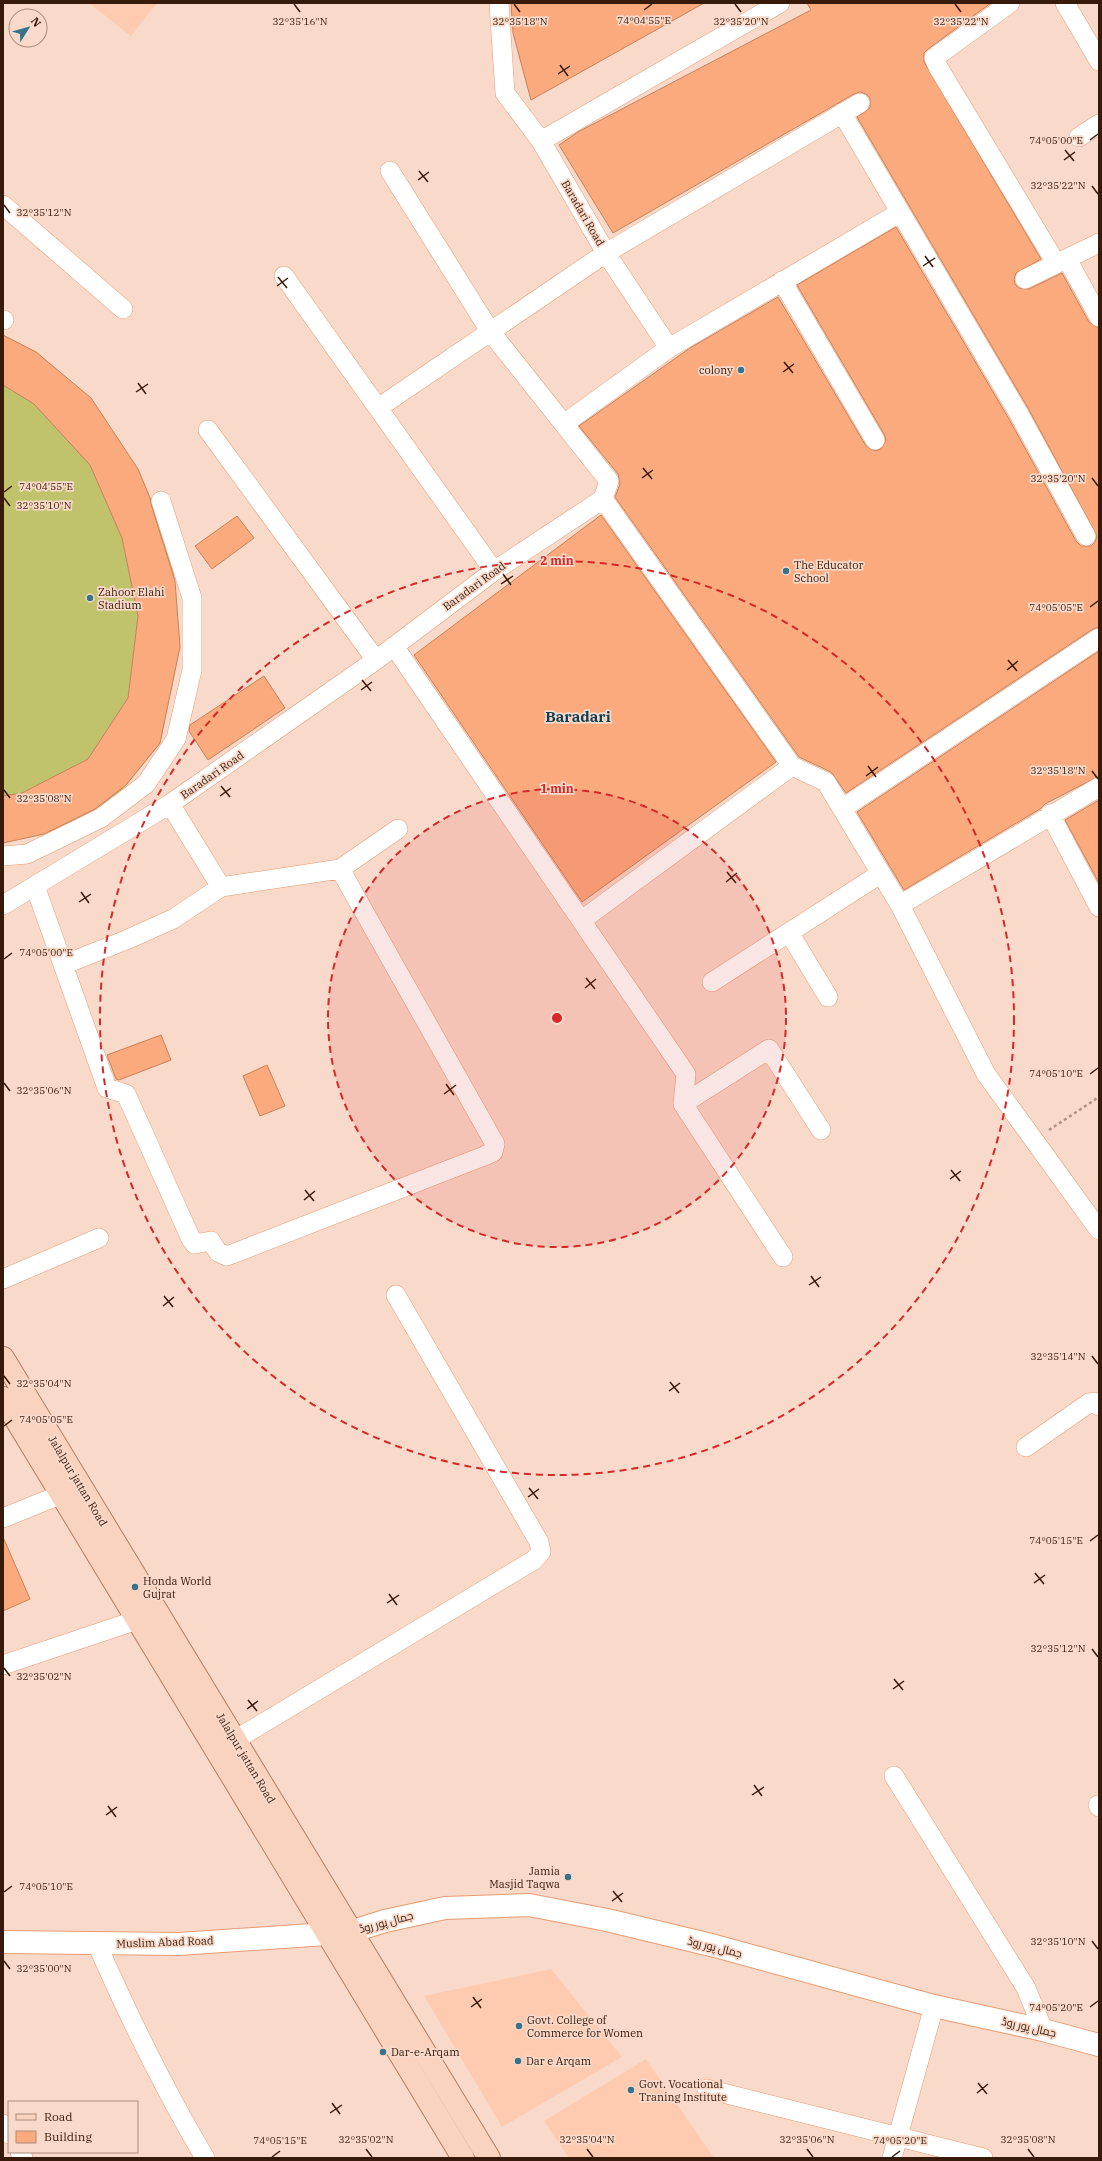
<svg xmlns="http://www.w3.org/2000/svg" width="1102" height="2161" font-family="'IBM Plex Serif',Cairo,serif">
<rect width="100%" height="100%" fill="#f9d9c9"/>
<path fill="#fecbb0" d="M89,3H157L131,36Z
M551,1969L622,2057L502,2127L424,1996Z
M646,2059L714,2158H569L544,2121Z"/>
<path fill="#c1c36c" d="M3,335L36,352L91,398L138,469L172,548L180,647L160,744L119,794L63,829L3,843Z"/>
<path fill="#faaa7d" stroke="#c98159" d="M511,3H704L531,100L513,33Z
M807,3H991L928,49L924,53V62L1041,259L1016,273L1014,279L1015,284L1019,288L1029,289L1062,273L1089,322L1099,328V627L1093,629L846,793L831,772L799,757L615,497L620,484L618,474L579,426L690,348L778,297L866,446L875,451L881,449L886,440L884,434L797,285L896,227L1009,419L1076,541L1081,546H1091L1095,542L1097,536L1028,408L857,117L870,108V98L866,94L860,92L854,94L613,233L559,145L578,132L811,10Z
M3,335L36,352L91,398L138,469L150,498L151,504L175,581L180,647L160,743L126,785L95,809L44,834L3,843V796L22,793L88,759L128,698L138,616L122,538L90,465L34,404L3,385Z
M601,515L776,762L582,902L414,655Z
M237,516L254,538L212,569L195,546Z
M1099,651V776L1045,804L1040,809L904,890L857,812Z
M264,676L285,708L208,760L189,731L190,725Z
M1099,800V883L1065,820Z
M161,1035L171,1060L119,1080L116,1079L107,1055Z
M267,1065L285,1106L260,1116L243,1076Z
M3,1537L30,1599L3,1611Z"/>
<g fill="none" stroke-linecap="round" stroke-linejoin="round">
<g stroke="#e69c73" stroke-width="20">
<path id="street" d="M499,3L505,93L541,141L606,253L669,348
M1010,3L934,58L938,67L1056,263
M1065,3L1099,61
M842,113L1019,414L1086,536
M1079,137L1099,124
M541,141L780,3
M3,205L123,309
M1067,259L1099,317
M284,276L494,571
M1025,279L1099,243
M782,281L875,440
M3,320H4
M378,408L606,253L860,103
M565,423L669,348L899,213
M208,430L376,660
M603,499L792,766L826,782L900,905L986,1074L1099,1230
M394,646L686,1074L683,1104L783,1257
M170,804L221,887L340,869L398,829
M843,808L1099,638
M1050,814L1099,907
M3,856L27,854L101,818L146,784L176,739L192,670V598L161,501
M35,886L107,1088L126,1094L191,1239L195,1244L211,1241L218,1252L227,1256L484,1156L493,1152L495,1144L340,869
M3,905L170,804L376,660L494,571L603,499L609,481L490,331L390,171
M900,905L1099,787
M582,920L792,766
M790,934L828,997
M63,965L126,940L173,919L221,887
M712,982L880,874
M683,1104L769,1049L821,1130
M3,1279L99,1238
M1026,1447L1089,1403L1094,1402L1099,1406
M3,1518L62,1494
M3,1665L137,1620
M235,1740L534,1560L541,1552L539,1542L396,1295
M894,1776L1026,1988L1043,2030
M1098,1805L1099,1807
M97,1944C129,2017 164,2089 205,2158
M707,2089L983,2158
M3,2124L9,2134
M20,2152L23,2158
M892,2158L934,2006"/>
</g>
<g stroke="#e69c73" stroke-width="24">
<path id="secondary" d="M3,1942L179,1944L327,1934L350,1932L385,1921L445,1908L529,1905L607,1920L715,1946L934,2006L1043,2030L1099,2045"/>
</g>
<g stroke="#b37f62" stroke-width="24">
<path id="primary" d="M3,1358L489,2158
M3,1398L463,2158"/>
</g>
<path stroke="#b19282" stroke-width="2.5" stroke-dasharray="3 3" stroke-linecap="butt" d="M1049,1130L1099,1097"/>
<use href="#street" stroke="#fff" stroke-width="19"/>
<use href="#secondary" stroke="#fff" stroke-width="22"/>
<use href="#primary" stroke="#fad3be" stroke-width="22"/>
</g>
<path fill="none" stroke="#371a0a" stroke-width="1.5" d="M294,4L300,12M514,4L520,12M735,4L741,12M955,4L961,12M644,10L652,4M560,65L568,76M558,74L570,66M1090,140L1098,134M1065,150L1074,161M1064,160L1075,152M419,171L428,182M418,180L429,172M1092,186L1098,194M4,205L10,213M925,256L933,267M923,266L935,258M278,277L287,288M277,286L288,278M784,362L793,373M783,372L794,364M138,383L146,394M136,392L148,384M643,468L652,479M642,478L653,470M1092,478L1098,486M4,492L12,486M4,498L10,506M503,574L511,585M501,584L513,576M1090,607L1098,601M1008,660L1017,671M1007,670L1018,661M362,680L371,691M361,690L372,682M868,766L876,777M1092,771L1098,779M866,776L878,767M221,786L230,797M4,790L10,798M220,796L231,788M727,872L736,883M726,882L737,873M81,892L89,903M79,902L91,894M4,959L12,953M586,978L595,989M585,988L596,979M1090,1074L1098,1068M4,1083L10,1091M446,1084L454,1095M444,1094L456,1085M951,1170L960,1181M950,1179L961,1171M305,1190L314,1201M304,1200L315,1191M811,1276L819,1287M809,1285L821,1277M164,1296L173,1307M163,1306L174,1297M1092,1356L1098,1364M4,1376L10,1384M670,1382L679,1393M669,1391L680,1383M4,1426L12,1420M529,1488L538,1499M528,1497L539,1489M1090,1541L1098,1535M1035,1573L1044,1584M1034,1583L1045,1575M389,1594L397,1605M387,1603L399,1595M1092,1649L1098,1657M4,1668L10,1676M894,1679L903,1690M893,1689L904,1681M248,1700L257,1711M247,1709L258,1701M754,1785L762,1796M752,1795L764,1787M108,1806L116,1817M106,1815L117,1807M613,1891L622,1902M4,1892L12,1886M612,1901L623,1893M1092,1941L1098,1949M4,1961L10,1969M473,1997L481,2008M471,2007L482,1999M1090,2007L1098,2001M978,2083L987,2094M977,2093L988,2084M332,2103L340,2114M330,2113L342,2105M366,2149L372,2157M587,2149L593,2157M807,2149L813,2157M1028,2149L1034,2157M272,2157L280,2151M892,2157L900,2151"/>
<circle cx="557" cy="1018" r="229" fill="#d62828" fill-opacity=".12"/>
<g fill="none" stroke="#d62828" stroke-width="2" stroke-dasharray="7 5">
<circle cx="557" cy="1018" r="229"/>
<circle cx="557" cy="1018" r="457"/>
</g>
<g fill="#39728b" stroke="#f9d9c9" stroke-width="1.5">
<circle cx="741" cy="370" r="4"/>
<circle cx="786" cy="571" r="4"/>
<circle cx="90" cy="598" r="4"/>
<circle cx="135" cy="1587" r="4"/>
<circle cx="568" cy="1877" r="4"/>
<circle cx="519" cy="2026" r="4"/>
<circle cx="383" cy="2052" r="4"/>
<circle cx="518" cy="2061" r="4"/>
<circle cx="631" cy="2090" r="4"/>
</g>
<g text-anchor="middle" stroke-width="3.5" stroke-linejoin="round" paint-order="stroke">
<g font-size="11" fill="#371a0a" stroke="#f9d9c9">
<text transform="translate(583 213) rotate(60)" y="4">Baradari Road</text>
<text transform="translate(474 586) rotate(-36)" y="4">Baradari Road</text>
<text transform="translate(212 775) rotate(-35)" y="4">Baradari Road</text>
<text transform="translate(78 1481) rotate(59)" y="4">Jalalpur jattan Road</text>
<text transform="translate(246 1758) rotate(59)" y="4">Jalalpur jattan Road</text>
<text transform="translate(386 1922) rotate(-15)" y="4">جمال پور روڈ</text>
<text transform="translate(165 1942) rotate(-2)" y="4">Muslim Abad Road</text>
<text transform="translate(715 1947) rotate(14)" y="4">جمال پور روڈ</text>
<text transform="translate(1029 2027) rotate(13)" y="4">جمال پور روڈ</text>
</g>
<g font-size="11" fill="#371a0a" stroke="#f9d9c9" text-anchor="start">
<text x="733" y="374" text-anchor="end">colony</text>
<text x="794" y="569">The Educator<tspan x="794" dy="13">School</tspan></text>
<text x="98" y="596">Zahoor Elahi<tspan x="98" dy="13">Stadium</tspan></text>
<text x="143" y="1585">Honda World<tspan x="143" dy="13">Gujrat</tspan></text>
<text x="560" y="1875" text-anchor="end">Jamia<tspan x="560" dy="13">Masjid Taqwa</tspan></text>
<text x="527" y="2024">Govt. College of<tspan x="527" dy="13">Commerce for Women</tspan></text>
<text x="391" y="2056">Dar-e-Arqam</text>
<text x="526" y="2065">Dar e Arqam</text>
<text x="639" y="2088">Govt. Vocational<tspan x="639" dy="13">Traning Institute</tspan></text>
</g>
<g font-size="15" font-weight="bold" fill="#0f3f52" stroke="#f9d9c9">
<text x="578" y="722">Baradari</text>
</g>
</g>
<g font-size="10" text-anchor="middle" fill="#371a0a" stroke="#f9d9c9" stroke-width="3.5" stroke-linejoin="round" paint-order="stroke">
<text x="644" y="24">74°04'55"E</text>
<text x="300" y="25">32°35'16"N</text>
<text x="520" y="25">32°35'18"N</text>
<text x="741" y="25">32°35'20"N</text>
<text x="961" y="25">32°35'22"N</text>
<text x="1056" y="144">74°05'00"E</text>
<text x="1058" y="189">32°35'22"N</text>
<text x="44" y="216">32°35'12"N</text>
<text x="1058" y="482">32°35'20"N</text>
<text x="46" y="490">74°04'55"E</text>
<text x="44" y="509">32°35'10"N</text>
<text x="1056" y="611">74°05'05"E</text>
<text x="1058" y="774">32°35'18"N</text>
<text x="44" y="802">32°35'08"N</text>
<text x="46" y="956">74°05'00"E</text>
<text x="1056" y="1077">74°05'10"E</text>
<text x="44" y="1094">32°35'06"N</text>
<text x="1058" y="1360">32°35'14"N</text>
<text x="44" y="1387">32°35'04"N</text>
<text x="46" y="1423">74°05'05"E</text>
<text x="1056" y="1544">74°05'15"E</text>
<text x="1058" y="1652">32°35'12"N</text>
<text x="44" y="1680">32°35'02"N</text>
<text x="46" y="1890">74°05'10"E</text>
<text x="1058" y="1945">32°35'10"N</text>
<text x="44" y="1972">32°35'00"N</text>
<text x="1056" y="2011">74°05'20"E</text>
<text x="366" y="2143">32°35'02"N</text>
<text x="587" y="2143">32°35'04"N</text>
<text x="807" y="2143">32°35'06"N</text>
<text x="1028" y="2143">32°35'08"N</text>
<text x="280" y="2144">74°05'15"E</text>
<text x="900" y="2144">74°05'20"E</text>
</g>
<circle cx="557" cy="1018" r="6" fill="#d62828" stroke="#f9d9c9" stroke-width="2"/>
<g font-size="12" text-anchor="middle" font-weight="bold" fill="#d62828" stroke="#f9d9c9" stroke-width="3.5" stroke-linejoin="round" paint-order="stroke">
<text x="557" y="565">2 min</text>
<text x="557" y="793">1 min</text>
</g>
<rect width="1102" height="2161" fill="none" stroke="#371a0a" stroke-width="8"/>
<rect x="8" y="2101" width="130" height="52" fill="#f9d9c9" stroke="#ab8d7d"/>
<rect x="16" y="2114" width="20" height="6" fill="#fad3be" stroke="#ab8d7d"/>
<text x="44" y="2121" font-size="12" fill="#371a0a">Road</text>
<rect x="16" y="2131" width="20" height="12" fill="#faaa7d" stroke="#ab8d7d"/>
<text x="44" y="2141" font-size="12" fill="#371a0a">Building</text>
<g transform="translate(28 28) rotate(53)"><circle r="19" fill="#f9d9c9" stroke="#ab8d7d"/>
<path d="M0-3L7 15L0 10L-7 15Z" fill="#39728b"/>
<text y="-6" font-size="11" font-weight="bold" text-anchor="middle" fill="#371a0a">N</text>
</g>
</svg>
